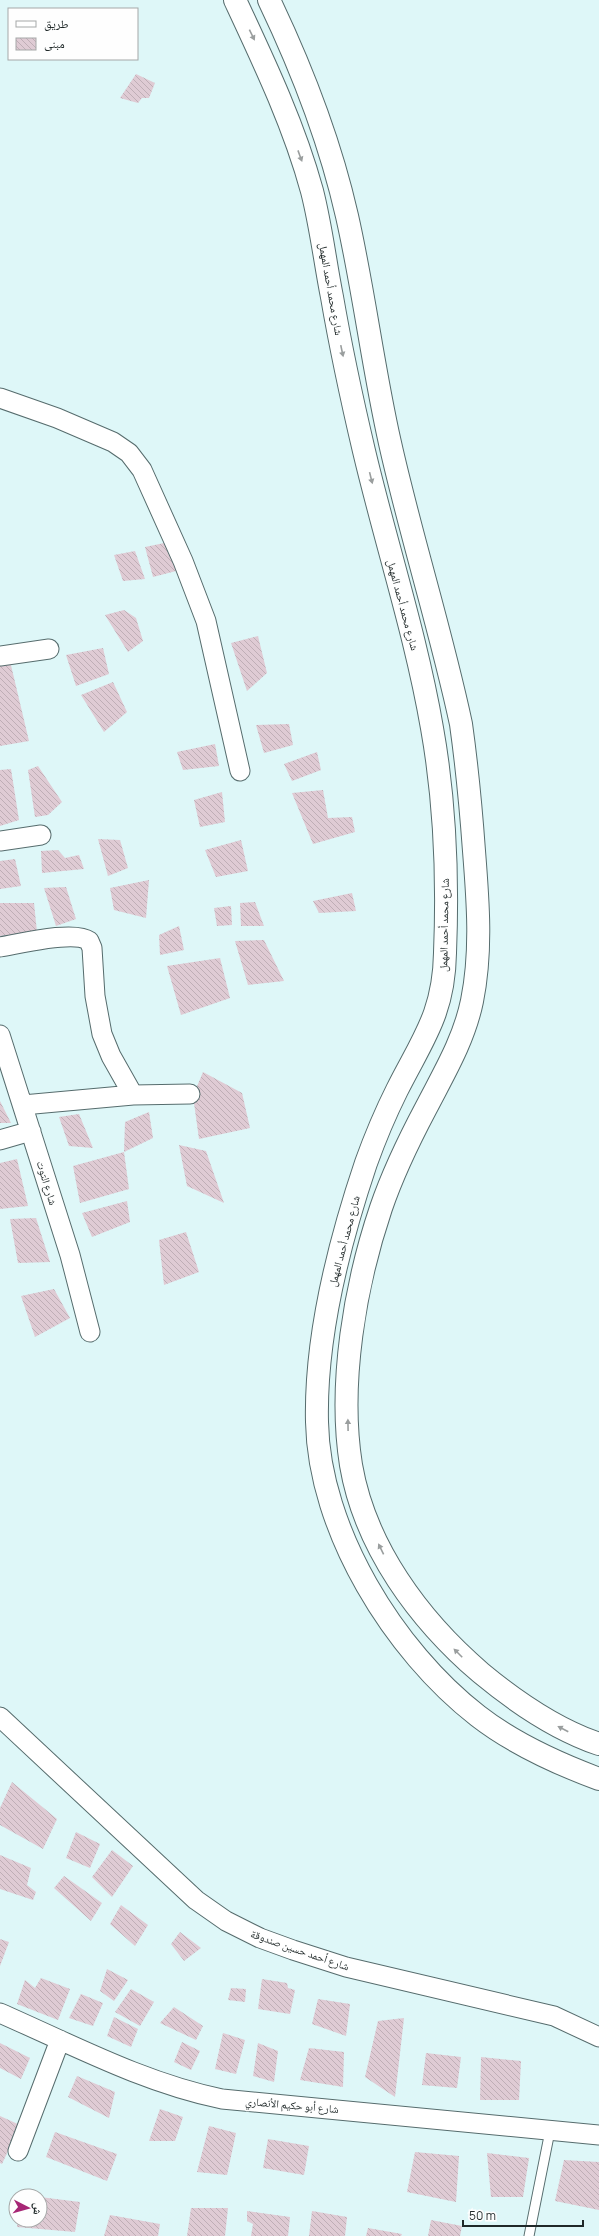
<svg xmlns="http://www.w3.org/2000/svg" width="599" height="2236" font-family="Manrope,'Noto Naskh Arabic',sans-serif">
<defs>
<pattern id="building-back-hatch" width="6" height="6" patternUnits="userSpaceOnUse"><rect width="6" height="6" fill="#dfcbd4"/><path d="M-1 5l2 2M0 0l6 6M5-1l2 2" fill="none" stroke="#bfaeb6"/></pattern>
</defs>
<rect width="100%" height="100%" fill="#def7f8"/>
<path fill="url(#building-back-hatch)" d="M136,74L155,83L149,98H142L138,103L120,98Z
M169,542L176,571L153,577L145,547Z
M135,551L145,579L123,581L114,555Z
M124,610L136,618L143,641L128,652L105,615Z
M258,636L267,673L247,691L231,643Z
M103,648L109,674L76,686L66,655Z
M10,661L29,741L0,746V665Z
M113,682L127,712L104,732L81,695Z
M289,724L293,745L264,753L256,725Z
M215,744L219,766L183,770L177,752Z
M317,752L321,770L292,781L284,764Z
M38,766L62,802L48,815L35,817L28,770Z
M11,769L19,820L0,826V770Z
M323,790L328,818L352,817L355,832L313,844L292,793Z
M222,792L225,822L200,827L194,800Z
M98,839L120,840L128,868L108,876Z
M241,840L248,871L216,877L205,850Z
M58,850L65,858L79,855L84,869L42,873L41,851Z
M15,859L21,886L0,889V861Z
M149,880L146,918L114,910L110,888Z
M66,887L76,919L56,926L44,888Z
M352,893L356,911L319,913L313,901Z
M255,902L264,926H241L240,903Z
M0,903H34L37,932L0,936Z
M231,906L232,925L217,926L214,908Z
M179,926L184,950L160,955L159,935Z
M264,940L284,981L248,985L235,941Z
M220,958L230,998L181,1015L167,966Z
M203,1072L242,1093L250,1128L199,1139L193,1096Z
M0,1101L11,1123H0Z
M149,1112L153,1138L124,1152L125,1122Z
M79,1114L93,1148L69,1146L59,1117Z
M179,1145L206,1151L224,1203L187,1186Z
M124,1152L129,1189L80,1203L73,1166Z
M17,1159L28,1206L0,1209V1163Z
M127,1201L130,1222L92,1237L82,1213Z
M36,1218L50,1262L18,1263L10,1219Z
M186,1232L199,1272L164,1285L159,1240Z
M54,1289L70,1318L35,1337L21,1296Z
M12,1782L57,1819L43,1849L0,1825V1808Z
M76,1832L100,1844L90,1868L66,1858Z
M112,1850L133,1866L112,1897L92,1877Z
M0,1855L31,1868L27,1885L36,1892L33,1900L0,1889Z
M64,1876L102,1903L91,1921L54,1888Z
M121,1905L148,1925L135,1946L110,1924Z
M180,1932L201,1948L184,1961L171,1944Z
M0,1939L9,1942L0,1966Z
M107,1969L128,1980L114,2001L100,1991Z
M41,1978L70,1989L58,2020L17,2004L25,1980L35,1988Z
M262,1979L287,1983L288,1988L295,1990L290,2014L258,2009Z
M231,1988L246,1989L245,2002L228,2000Z
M131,1989L154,2002L140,2026L115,2012Z
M81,1994L103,2003L93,2026L69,2018Z
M318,1999L350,2004L346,2036L312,2024Z
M174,2007L203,2026L196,2040L160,2023Z
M114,2017L138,2029L131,2047L107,2036Z
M404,2018L395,2097L365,2077L378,2021Z
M223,2033L245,2040L236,2074L215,2069Z
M182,2042L200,2051L191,2070L174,2062Z
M0,2043L30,2058L21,2079L0,2068Z
M258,2043L278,2051L274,2082L253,2076Z
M309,2048L344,2052L343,2087L300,2080Z
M426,2053L461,2057L457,2088L422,2085Z
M481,2057L521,2061L519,2100H480Z
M77,2076L115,2092L109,2118L68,2097Z
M160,2109L183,2117L175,2141H149Z
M0,2116L20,2125L2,2164L0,2163Z
M209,2126L236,2133L227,2175L197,2172Z
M55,2132L117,2154L107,2181L46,2157Z
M268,2139L309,2146L304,2175L263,2168Z
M415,2152L459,2156L456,2202L407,2192Z
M487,2153L529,2158L523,2197H491Z
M564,2160L599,2162V2210L555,2201Z
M40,2197L80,2202L75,2232L17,2227L18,2220H40Z
M191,2208H228L225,2236H187Z
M247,2211L290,2217L288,2236H251L253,2224L247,2221Z
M312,2211L347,2217L345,2236H309Z
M110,2215L160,2224L158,2236H104Z
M431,2220L462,2226L460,2236H428Z
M368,2228L402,2234L401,2236H366Z"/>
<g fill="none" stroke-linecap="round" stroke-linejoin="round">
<g stroke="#566c6d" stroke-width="11">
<path id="service" d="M529,2236L550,2131"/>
</g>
<g stroke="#566c6d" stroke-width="21">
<path id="minor" d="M0,398L57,418L113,442L129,453L142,470L183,561L206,621L240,771
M0,656L49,649
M0,841L41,835
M0,947C19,944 74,930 89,941L92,948L95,996L102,1034L111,1056L133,1095
M0,1035L70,1255L90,1332
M23,1105L133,1095L190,1094
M0,1140L31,1131
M0,1717L196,1900L226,1921L260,1938L293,1950L346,1967L554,2016L599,2037
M0,2013C73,2045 144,2083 222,2099L599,2135
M18,2151L60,2040"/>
</g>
<g stroke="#566c6d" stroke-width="24">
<path id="secondary" d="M235,0C264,62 294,125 312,191C321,226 325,262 332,297C341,349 352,400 364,451C386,544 416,635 432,728C445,801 448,879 445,953C444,1014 422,1040 397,1090C385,1114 375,1138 366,1163C339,1243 315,1337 317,1422C319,1530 394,1651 478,1716C514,1744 556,1763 599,1779
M269,0C302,69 330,141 347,216C364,291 373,368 390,443C411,537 441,630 461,724C467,767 471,809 474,851C478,901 482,952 472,1001C464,1040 444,1073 426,1108C409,1140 393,1173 381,1208C355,1285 338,1384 351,1465C365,1547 419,1620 481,1673C516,1702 555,1729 599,1744"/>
</g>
<use href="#service" stroke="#fff" stroke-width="9"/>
<use href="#minor" stroke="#fff" stroke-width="19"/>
<use href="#secondary" stroke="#fff" stroke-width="22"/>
</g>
<defs><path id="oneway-solid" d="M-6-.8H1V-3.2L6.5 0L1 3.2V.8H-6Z"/></defs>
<g fill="#9a9e9e">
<use href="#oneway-solid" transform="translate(252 35) rotate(64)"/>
<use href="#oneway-solid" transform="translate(300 156) rotate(70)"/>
<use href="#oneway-solid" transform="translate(342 351) rotate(78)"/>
<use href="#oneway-solid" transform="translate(371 478) rotate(76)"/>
<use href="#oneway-solid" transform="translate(348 1425) rotate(-91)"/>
<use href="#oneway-solid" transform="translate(381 1549) rotate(-116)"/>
<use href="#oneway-solid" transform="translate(458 1653) rotate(-135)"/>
<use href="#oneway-solid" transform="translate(563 1729) rotate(-152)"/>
</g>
<g text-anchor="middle" stroke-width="3" stroke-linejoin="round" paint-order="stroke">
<g font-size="11" fill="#1f2828" stroke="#fefefe">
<text transform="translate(331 289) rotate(80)" y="4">شارع محمد أحمد المهمل</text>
<text transform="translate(403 605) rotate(75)" y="4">شارع محمد أحمد المهمل</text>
<text transform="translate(444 925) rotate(-89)" y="4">شارع محمد أحمد المهمل</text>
<text transform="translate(47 1183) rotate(73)" y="4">شارع التوت</text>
<text transform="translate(344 1241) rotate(-75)" y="4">شارع محمد أحمد المهمل</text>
<text transform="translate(300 1950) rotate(19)" y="4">شارع أحمد حسين صندوقة</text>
<text transform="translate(292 2105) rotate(5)" y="4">شارع أبو حكيم الأنصاري</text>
</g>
</g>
<rect x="8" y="8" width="130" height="52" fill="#fefefe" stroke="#a5a8a8"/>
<rect x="16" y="21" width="20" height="6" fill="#ffffff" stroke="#a5a8a8"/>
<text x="44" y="28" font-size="12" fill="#1f2828">طريق</text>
<rect x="16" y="38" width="20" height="12" fill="url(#building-back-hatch)" stroke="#a5a8a8"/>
<text x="44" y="48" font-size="12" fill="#1f2828">مبنى</text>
<g transform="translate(28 2208) rotate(96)"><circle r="19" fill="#fefefe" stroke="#a5a8a8"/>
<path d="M0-3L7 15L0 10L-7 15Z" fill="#a62675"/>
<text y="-6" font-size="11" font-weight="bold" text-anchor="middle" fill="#1f2828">ش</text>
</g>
<path d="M463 2220v6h120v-6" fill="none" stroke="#1f2828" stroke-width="2"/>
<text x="469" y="2220" font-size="12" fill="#1f2828" stroke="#fefefe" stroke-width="3" paint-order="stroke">50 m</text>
</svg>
